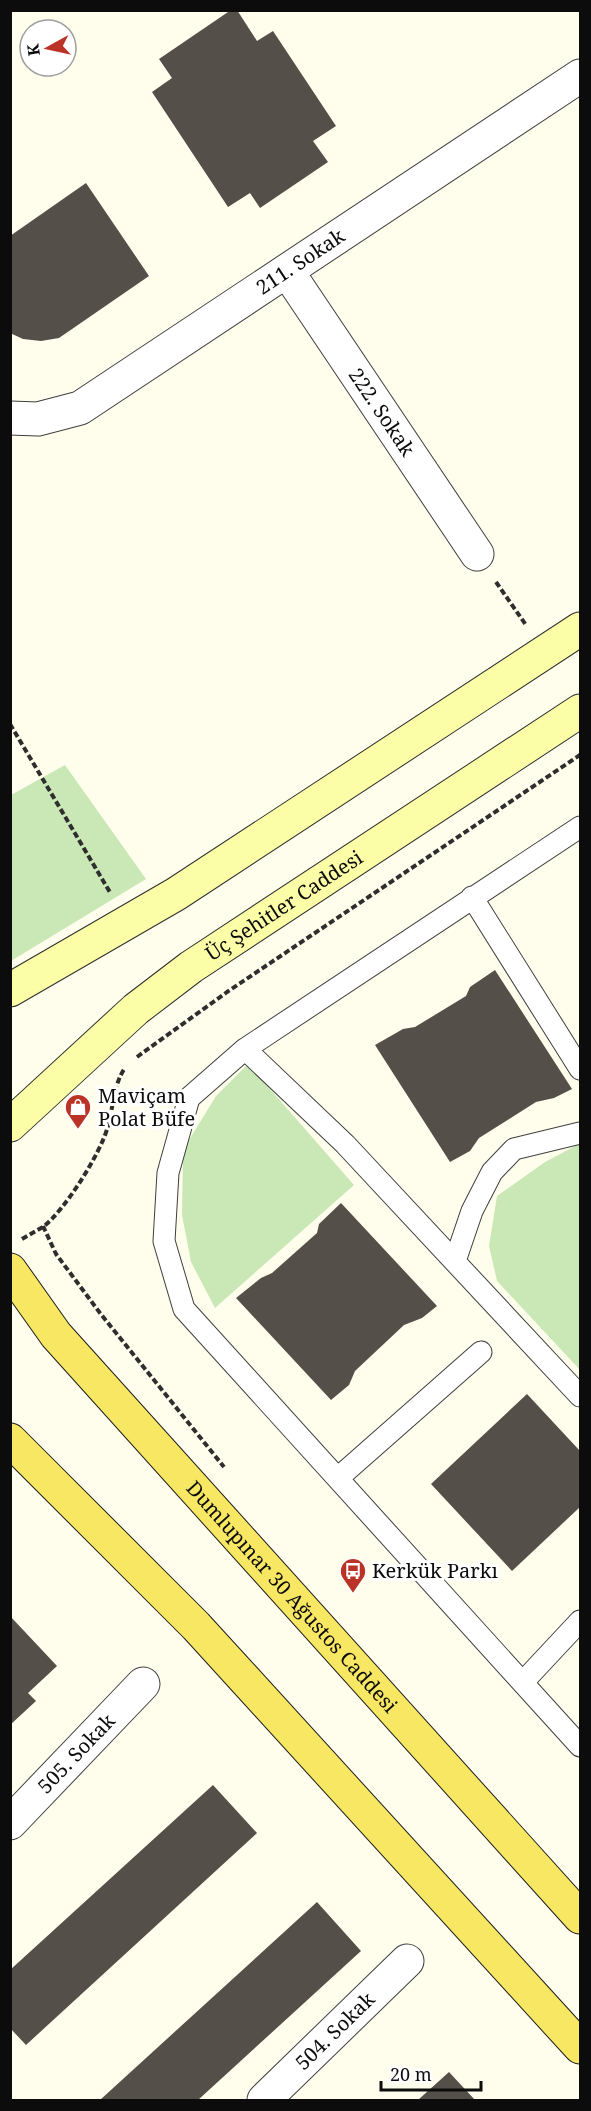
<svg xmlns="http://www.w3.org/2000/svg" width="591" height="2111" font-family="'Noto Serif',serif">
<rect width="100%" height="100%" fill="#fffeec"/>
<path fill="#cae8b6" d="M65,765L146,879L11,961V795Z
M248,1064L354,1185L215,1308L191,1262L182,1215L183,1150L216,1096Z
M577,1145H580V1370L497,1281L489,1246L497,1196L545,1162Z"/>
<path fill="#554f49" d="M231,10H237L257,41L273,31L336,126L313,141L328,162L260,208L250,193L228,207L152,92L172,78L159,59Z
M86,183L149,276L59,338L41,341L23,339L10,333V236Z
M495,970L572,1089L554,1098L536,1102L479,1138L470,1151L450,1162L375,1045L403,1029L415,1027L466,996L470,987Z
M341,1203L437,1306L422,1318L404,1325L355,1371L349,1385L331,1400L236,1298L261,1278L272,1273L317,1233L319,1224Z
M527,1394L580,1451V1507L512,1571L431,1484Z
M10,1616L57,1666L28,1693L36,1701L10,1725Z
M213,1785L257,1833L26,2045L10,2028V1970Z
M317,1902L361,1951L198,2100H100Z
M449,2072L475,2100H418Z"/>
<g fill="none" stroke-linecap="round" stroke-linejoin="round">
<g stroke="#3f3f3f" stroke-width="23">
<path id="service" d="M580,827L245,1049L189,1098L168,1173L164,1241L184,1309L580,1746
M472,897L580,1069
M245,1049L345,1144L580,1396
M455,1261L472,1211L492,1172L514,1149L580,1133
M338,1478L481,1352
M523,1682L580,1621"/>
</g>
<g stroke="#3f3f3f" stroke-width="35">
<g id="minor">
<path id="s1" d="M287,271L477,554"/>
<path id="s2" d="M10,418L38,419L80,408L580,76"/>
<path id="s3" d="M10,1823L143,1684"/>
<path id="s4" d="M264,2100L407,1961"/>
</g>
</g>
<g stroke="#2e2e2e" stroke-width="35">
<g id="secondary">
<path d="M10,990L176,894L580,629"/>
<path id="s5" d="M10,1125L136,1009L191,967L580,711"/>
</g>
</g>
<g stroke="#1d1d1d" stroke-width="35">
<g id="primary">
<path id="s6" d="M10,1270L56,1335L580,1917"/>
<path d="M10,1440L196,1626L580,2047"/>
</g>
</g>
<path stroke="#2e2e2e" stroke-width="4" stroke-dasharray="6 3" stroke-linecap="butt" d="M496,582L526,625
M10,724L111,894
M137,1057L227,992L580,755
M43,1226L56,1254L100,1313L224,1467
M22,1239C29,1235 36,1231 43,1227C65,1210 101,1153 108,1126C113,1108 114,1083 125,1068"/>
<use href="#service" stroke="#fff" stroke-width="21"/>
<use href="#minor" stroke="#fff" stroke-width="33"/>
<use href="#secondary" stroke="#fcfea7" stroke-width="33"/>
<use href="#primary" stroke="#f8e763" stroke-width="33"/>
</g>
<defs>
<g id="shop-pin" transform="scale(1.35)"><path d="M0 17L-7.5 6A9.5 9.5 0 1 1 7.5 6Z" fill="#bb3326" stroke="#fff"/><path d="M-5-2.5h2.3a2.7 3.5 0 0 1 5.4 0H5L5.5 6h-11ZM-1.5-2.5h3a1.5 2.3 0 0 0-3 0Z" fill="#fff"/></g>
<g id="bus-pin" transform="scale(1.35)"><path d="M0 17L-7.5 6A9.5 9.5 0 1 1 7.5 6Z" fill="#bb3326" stroke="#fff"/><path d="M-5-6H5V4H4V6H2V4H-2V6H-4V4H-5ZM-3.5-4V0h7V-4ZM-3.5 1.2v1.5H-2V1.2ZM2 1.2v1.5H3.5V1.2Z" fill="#fff"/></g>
</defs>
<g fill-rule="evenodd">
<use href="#shop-pin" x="78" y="1107"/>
<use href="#bus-pin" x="353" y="1571"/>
</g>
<g text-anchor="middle" stroke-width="6" stroke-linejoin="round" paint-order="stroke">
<g font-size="20" fill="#0c0c0c" stroke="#fff">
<text dy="7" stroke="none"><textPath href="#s2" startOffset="336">211. Sokak</textPath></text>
<text dy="7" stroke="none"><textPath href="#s1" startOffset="170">222. Sokak</textPath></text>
<text dy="7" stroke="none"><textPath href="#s5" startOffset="352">Üç Şehitler Caddesi</textPath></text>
<text dy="7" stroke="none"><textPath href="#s6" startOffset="432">Dumlupınar 30 Ağustos Caddesi</textPath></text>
<text dy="7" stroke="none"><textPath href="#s3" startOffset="96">505. Sokak</textPath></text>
<text dy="7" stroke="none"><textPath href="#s4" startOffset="99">504. Sokak</textPath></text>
</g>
<g font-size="20" fill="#0c0c0c" stroke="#fff" text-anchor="start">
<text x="98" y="1103">Maviçam<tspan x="98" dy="23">Polat Büfe</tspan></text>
<text x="372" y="1578">Kerkük Parkı</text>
</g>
</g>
<rect width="591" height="2111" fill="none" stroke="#0c0c0c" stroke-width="24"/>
<g transform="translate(48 48) rotate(262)"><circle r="28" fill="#ffffff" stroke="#9e9e9e" stroke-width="1.5"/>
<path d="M0-4.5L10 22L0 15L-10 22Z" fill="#bb3326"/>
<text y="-9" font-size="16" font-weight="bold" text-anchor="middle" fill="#0c0c0c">K</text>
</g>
<path d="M381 2081v9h100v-9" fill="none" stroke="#0c0c0c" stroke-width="3"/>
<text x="390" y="2081" font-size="18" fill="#0c0c0c" stroke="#ffffff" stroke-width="4.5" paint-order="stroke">20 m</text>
</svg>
